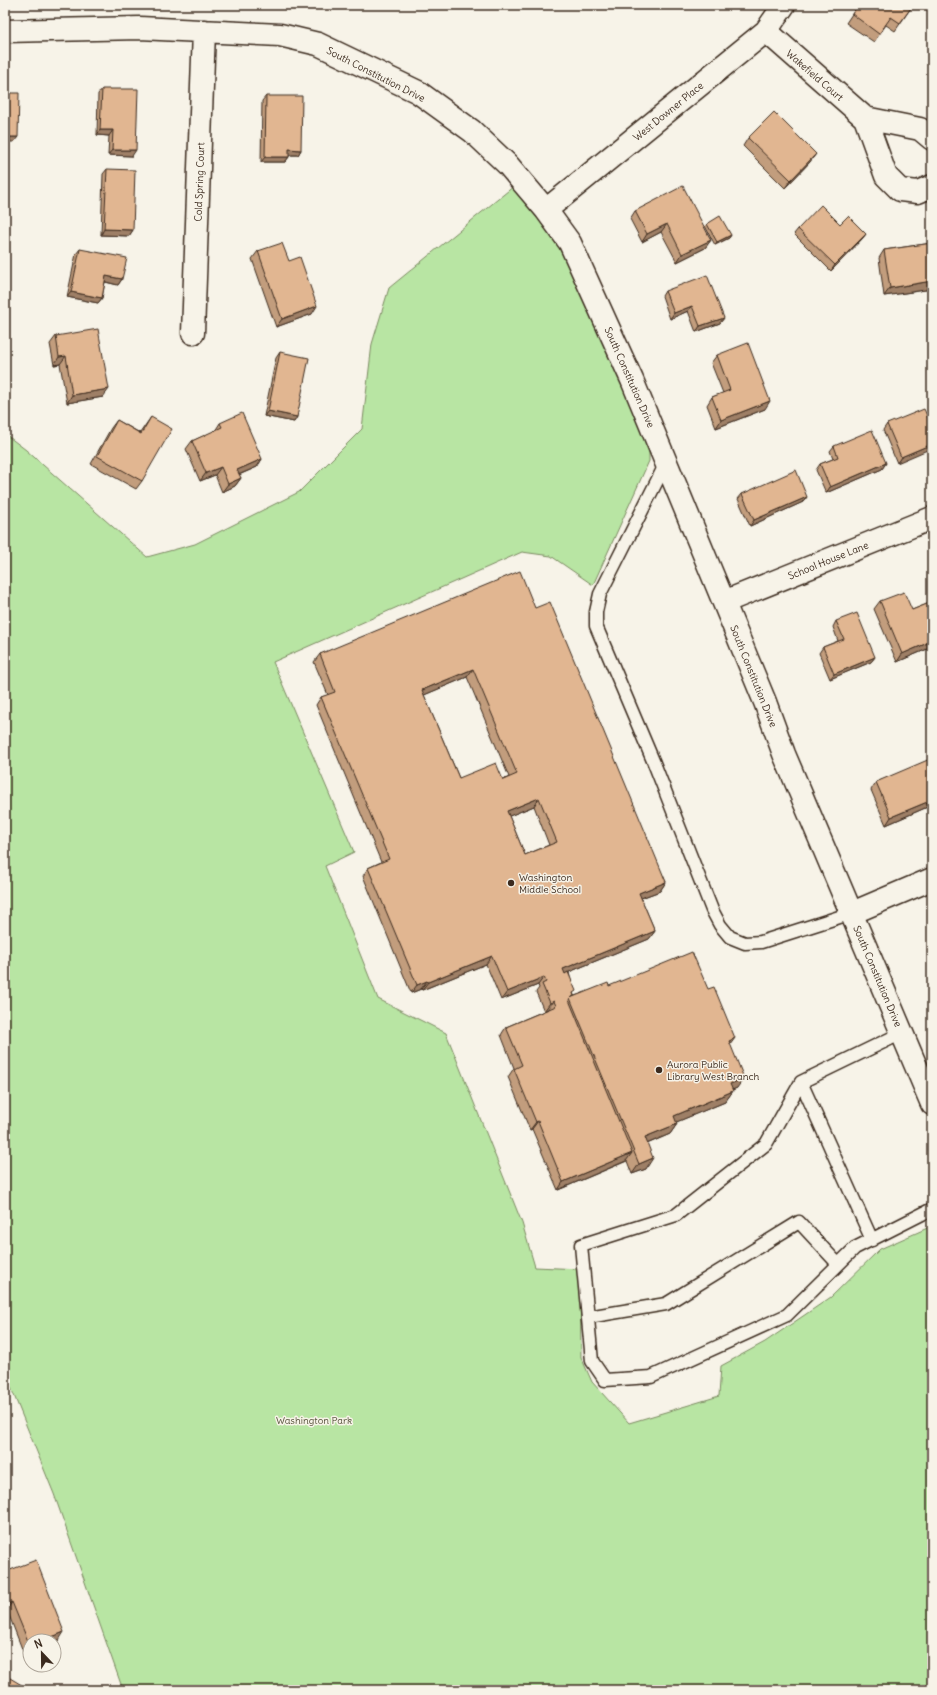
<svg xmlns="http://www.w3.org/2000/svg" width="937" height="1695" font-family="Delius,sans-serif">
<rect width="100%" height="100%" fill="#f7f3e8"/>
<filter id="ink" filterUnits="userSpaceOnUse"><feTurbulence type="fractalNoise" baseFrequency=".025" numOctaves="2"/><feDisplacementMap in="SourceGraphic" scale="8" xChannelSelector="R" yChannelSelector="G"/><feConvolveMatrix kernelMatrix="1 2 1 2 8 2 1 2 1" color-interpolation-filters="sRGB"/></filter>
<g filter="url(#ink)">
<path fill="#b8e5a3" stroke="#7a8860" d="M514,186L560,249L609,347L649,438V461L593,585L551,556L522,552L273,662L354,852L325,866L378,999L446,1033L522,1223L535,1267L580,1269L581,1357L592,1382L629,1423L719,1396L721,1366L765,1342L831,1297L880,1249L932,1226V1690H123L54,1494L5,1373V434L26,450L147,557L195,544L299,492L362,429L372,344L389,288Z"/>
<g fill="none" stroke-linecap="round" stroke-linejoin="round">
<g stroke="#3b2a1e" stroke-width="15">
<path id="service" d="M666,463L600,594L596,612V626L654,763L712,910L720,925L730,937L745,943L761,942L852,913
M902,1033L801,1082L766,1144L676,1215L581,1245L592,1361L605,1380L651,1377L787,1315L855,1248L932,1209
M801,1082L872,1240
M588,1317L666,1304L799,1222L838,1264"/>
</g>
<g stroke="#3b2a1e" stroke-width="25">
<path id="minor" d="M5,31L140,28L280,35L318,44L418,92L472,131L508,165L546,210L570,243L632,380L765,702L784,754L932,1104
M766,31L865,118L886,176L900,190L918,192L932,186
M865,118L920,129L932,139
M546,210L766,31L784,5
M193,333L204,31
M724,602L932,518
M852,913L932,879"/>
</g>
<use href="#service" stroke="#f7f3e8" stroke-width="12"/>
<use href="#minor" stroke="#f7f3e8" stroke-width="22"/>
</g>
<path fill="#c29d7d" stroke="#3b2a1e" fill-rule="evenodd" d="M858,5H913L895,31L886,25L874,42L846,23Z
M102,89L132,156L108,155L109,136L97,135L98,94Z
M266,96L301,150L298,155H289V157L285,162H261L262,101Z
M748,138L810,162L785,188L743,146Z
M107,169L133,230L129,236L101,235L103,174Z
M635,211L711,240L705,248L677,262L661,232L642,242L630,219Z
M707,224L731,235L729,238L715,245L705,226Z
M840,224L866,234L862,239L831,271L794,234L798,229Z
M932,243V289L884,296L879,258L884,250Z
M80,249L122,279L118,285L105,282L102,298L98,303L67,297L76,254Z
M258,251L312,314L276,327L252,259Z
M665,291L724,318L720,323L696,332L688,311L670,319L662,296Z
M56,336L103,397L67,403L60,364L54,365L50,344Z
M280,352L297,417L294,422L264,416L276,358Z
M717,355L765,409L716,428L707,405L712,397L723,393L711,363Z
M151,417L142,481L136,489L91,464L111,428L117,420L140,433Z
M929,420L897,463L883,430L887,424Z
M220,423L262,459L257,467L239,475L241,478L235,486L222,492L215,475L200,481L186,449L192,441L215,431Z
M834,446L886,463L882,469L826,493L816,470L820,464L833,459L830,451Z
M742,494L807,497L803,502L750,526L738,499Z
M880,601L912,610L932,602V647L897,662L874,609Z
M535,608L666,882L660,891L641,898L655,931L649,939L569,972L574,996L609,986L730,1044L737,1088L732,1090L733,1091L725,1102L676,1122L677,1124L670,1134L647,1144L646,1169L632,1174L627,1161L558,1190L532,1129L530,1130L508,1077L514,1068L501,1035L506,1027L544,1011L536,992L539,988L538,985L501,1000L486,964L422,990L421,989L411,993L363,876L368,868L381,862L316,705L321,697L328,695L314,662L320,654ZM467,677L509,777L503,780L459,778L424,695ZM534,806L549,845L525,855L509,816Z
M836,621L875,657L871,662L830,679L819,653L823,647L838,641L833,627Z
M932,763V805L886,825L871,790L876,782Z
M5,1572L59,1640L24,1654L7,1610L5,1611Z"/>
<path fill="#9e7f66" stroke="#3b2a1e" d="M100,130H113L109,136L97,135Z
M5,137H18L14,142H5Z
M289,149L301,150L298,155H285Z
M112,150H136L132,156L108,155Z
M816,154L810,162L785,188L791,180Z
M265,157H289L285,162H261Z
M667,224L661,232L642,242L647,234Z
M104,229L133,230L129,236L101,235Z
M866,234L862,239L831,271L835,265Z
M731,235L729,238L715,245L717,242Z
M711,240L705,248L677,262L682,254Z
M106,276L122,279L118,285L102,281Z
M932,281V289L884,296L890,288Z
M71,292L102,298L98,303L67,297Z
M317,306L312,314L276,327L282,319Z
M692,306L688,311L670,319L674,313Z
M724,318L720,323L696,332L700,326Z
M66,356L60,364L54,365L59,357Z
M109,389L103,397L67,403L72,395Z
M770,401L765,409L716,428L721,420Z
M268,411L297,417L294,422L264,416Z
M932,444V448L897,463L901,457Z
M262,459L257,467L231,478L237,470Z
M886,463L882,469L826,493L830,487Z
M221,467L215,475L200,481L206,473Z
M241,478L235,486L222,492L228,484Z
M807,497L803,502L750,526L754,520Z
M932,641V647L897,662L902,654Z
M875,657L871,662L830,679L834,674Z
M473,669L467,677L417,698L422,690Z
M539,798L534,806L502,819L507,811Z
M932,800V805L886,825L891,817Z
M666,882L660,891L633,901L639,893Z
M655,931L649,939L557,977L563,969Z
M492,956L486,964L422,990L428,982Z
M544,977L538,985L501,1000L507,992Z
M427,981L421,989L411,993L417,985Z
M554,1001L548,1009L544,1011L550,1003Z
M735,1038L727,1049L729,1041Z
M744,1078L737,1088L722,1094L730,1084Z
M733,1091L725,1102L667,1126L674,1116Z
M538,1121L532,1129L530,1130L536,1122Z
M677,1124L670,1134L637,1148L645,1137Z
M632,1153L626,1161L558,1190L563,1182Z
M653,1158L646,1169L632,1174L639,1164Z
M12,1602L7,1610L5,1611V1605Z
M64,1632L59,1640L54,1642V1641H42Z
M30,1646V1652L24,1654Z"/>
<path fill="#e1b691" stroke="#3b2a1e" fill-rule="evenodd" d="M858,5H913L900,23L891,17L879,34L852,14Z
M102,89H138L136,150H112L113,130H100Z
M5,93H19L18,137H5Z
M266,96H302L301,150L289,149V157H265Z
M774,112L816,154L791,180L748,138Z
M107,169L135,170L133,230L104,229Z
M683,186L711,240L682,254L667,224L647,234L635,211Z
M821,205L840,224L848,216L866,234L835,265L798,229Z
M720,216L731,235L717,242L707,224Z
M282,243L289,261L300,257L317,306L282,319L258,251Z
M932,243V281L890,288L884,250Z
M80,249L127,258L122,279L106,276L102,298L71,292Z
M707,275L724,318L700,326L692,306L674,313L665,291Z
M98,329L109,389L72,395L66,356L59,357L56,336Z
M748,343L770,401L721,420L712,397L730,390L717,355Z
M280,352L309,358L297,417L268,411Z
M924,409L929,420L932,419V444L901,457L887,424Z
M242,413L262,459L237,470L241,478L228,484L221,467L206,473L192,441L222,427L220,423Z
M151,417L172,429L142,481L97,456L117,420L141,434Z
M872,430L886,463L830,487L820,464L838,457L834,446Z
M796,470L807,497L754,520L742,494Z
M520,571L535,608L550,602L666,882L639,893L655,931L563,969L565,974L568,972L576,991L573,993L574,996L570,998L569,1000L632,1153L563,1182L538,1121L536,1122L514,1069L522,1065L506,1027L556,1006L554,1001L550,1003L542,984L546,982L544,977L507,992L492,956L428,982L427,981L417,985L368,868L389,859L321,697L335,692L320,654ZM473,669L517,774L503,780L496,763L459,778L422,690ZM539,798L557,842L525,855L507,811Z
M904,592L912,610L932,602V641L902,654L880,601Z
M857,613L875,657L834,674L823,647L844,639L836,621Z
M930,759L932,763V800L891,817L876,782Z
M692,952L708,989L714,987L735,1038L729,1041L744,1078L730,1084L733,1091L674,1116L677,1124L645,1137L653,1158L639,1164L570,998L608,983L609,986Z
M36,1560L64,1632L42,1641H30V1646L12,1602L5,1605V1572Z
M5,1675L30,1690H5Z"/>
</g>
<g fill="#3b2a1e" stroke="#f7f3e8" stroke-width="1.5">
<circle cx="511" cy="883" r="4"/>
<circle cx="659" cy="1070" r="4"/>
</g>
<g text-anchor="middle" stroke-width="3" stroke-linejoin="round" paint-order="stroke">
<g font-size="10" fill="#3b2a1e" stroke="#f7f3e8">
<text transform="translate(376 74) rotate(27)" y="4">South Constitution Drive</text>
<text transform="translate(815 75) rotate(41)" y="4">Wakefield Court</text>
<text transform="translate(668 111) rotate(-39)" y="4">West Downer Place</text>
<text transform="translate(199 182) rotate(-88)" y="4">Cold Spring Court</text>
<text transform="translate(630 377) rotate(66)" y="4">South Constitution Drive</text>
<text transform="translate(828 560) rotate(-22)" y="4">School House Lane</text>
<text transform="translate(754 676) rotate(68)" y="4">South Constitution Drive</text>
<text transform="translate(878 976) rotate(67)" y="4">South Constitution Drive</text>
</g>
<g font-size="10" fill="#3b2a1e" stroke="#f7f3e8" text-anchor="start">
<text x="519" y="881">Washington<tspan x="519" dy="12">Middle School</tspan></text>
<text x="667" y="1068">Aurora Public<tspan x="667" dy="12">Library West Branch</tspan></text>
</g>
<g font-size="10" fill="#544f39" stroke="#f7f3e8">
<text x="314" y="1424">Washington Park</text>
</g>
</g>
<rect width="937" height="1695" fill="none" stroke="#f7f3e8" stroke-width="20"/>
<rect x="10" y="10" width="917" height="1675" fill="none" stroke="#3b2a1e" stroke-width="1.5" filter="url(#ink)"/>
<g transform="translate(42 1653) rotate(338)"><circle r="19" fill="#f7f3e8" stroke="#aca397"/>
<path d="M0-3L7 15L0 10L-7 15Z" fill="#3b2a1e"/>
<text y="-6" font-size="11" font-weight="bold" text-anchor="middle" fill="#3b2a1e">N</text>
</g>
</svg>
